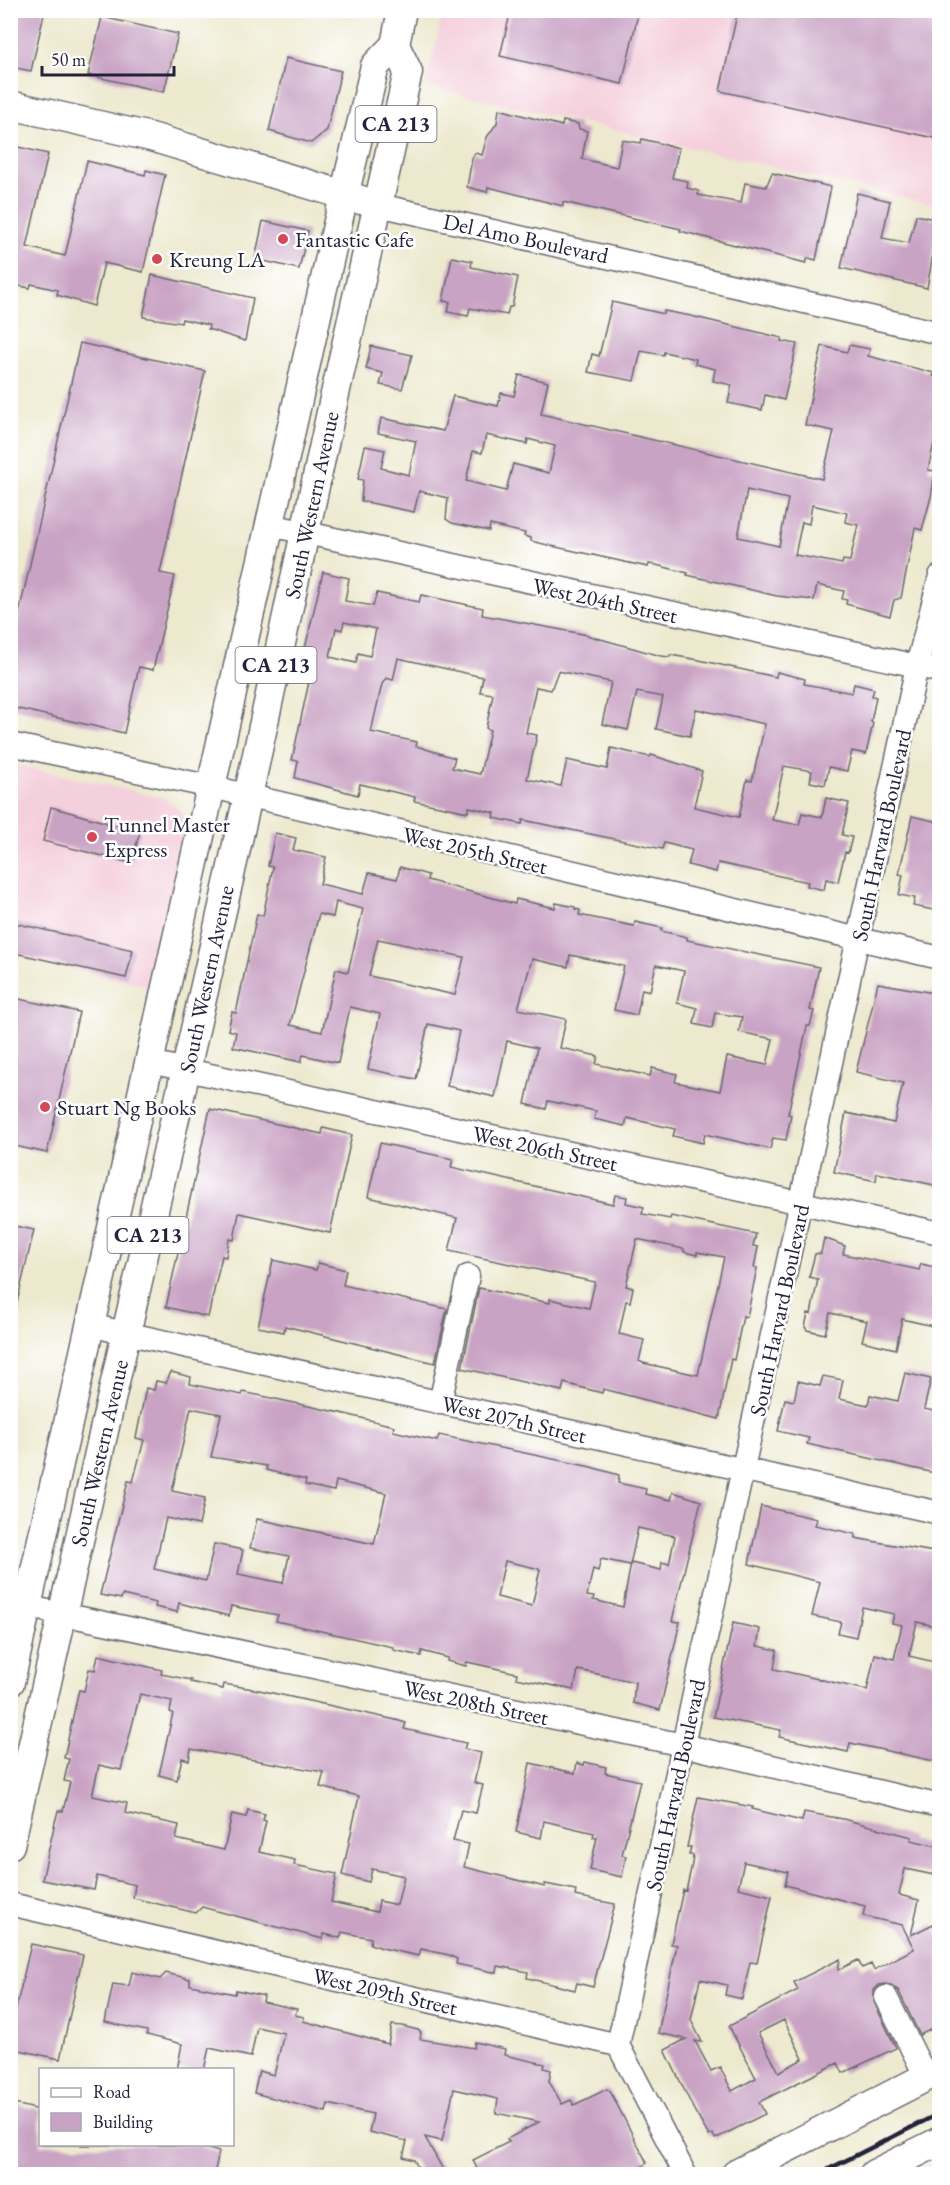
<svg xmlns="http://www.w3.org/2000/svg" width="950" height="2185" font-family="'EB Garamond',serif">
<rect width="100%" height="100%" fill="#fff"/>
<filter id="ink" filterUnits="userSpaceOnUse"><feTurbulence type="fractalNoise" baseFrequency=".0167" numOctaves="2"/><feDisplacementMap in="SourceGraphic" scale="12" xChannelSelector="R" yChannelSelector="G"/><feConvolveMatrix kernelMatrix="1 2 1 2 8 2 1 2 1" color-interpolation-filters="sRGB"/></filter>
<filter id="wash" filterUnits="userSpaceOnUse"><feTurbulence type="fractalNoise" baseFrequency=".008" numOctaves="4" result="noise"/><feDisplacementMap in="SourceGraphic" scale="24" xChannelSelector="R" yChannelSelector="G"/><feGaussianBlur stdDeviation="1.35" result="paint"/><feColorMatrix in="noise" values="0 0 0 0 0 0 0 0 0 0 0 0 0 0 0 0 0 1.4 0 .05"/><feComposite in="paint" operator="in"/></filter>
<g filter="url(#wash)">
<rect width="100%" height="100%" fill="#ede9cf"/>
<path fill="#f4cfdc" d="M443,11H939V206L426,86Z
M11,764L165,798L180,810L187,830L152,987L11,955Z"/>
<g id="blocks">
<path fill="#c9a3c4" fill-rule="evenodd" d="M10,10H45L31,71L10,67Z
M511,10H639L622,84L500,56Z
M738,10H939V139L720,91Z
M102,17L178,34L164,92L88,75Z
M286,58L341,71L327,130L311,143L269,131Z
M499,109L562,126L563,121L578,124L579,129L587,131L582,159L617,167L622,140L641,143L642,139L679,148L672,178L688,181L687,188L699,191L698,195L741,203L745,183L766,187L772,173L831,187L816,260L808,258L806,263L680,231L681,229L563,202V206L488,187L487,192L467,187L472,158L475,153L482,155L487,137L497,123Z
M14,146L48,154L27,247L65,256L87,161L145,175L146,170L165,175L143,272L104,263L94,306L57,295L58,290L31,284L30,288L10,284V160Z
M857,193L890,201L882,238L909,243L916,215L939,220L927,288L841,268Z
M263,221L308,231L299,269L255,259Z
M452,257L472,261L471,267L518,277L512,307H509L507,315L470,308L468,316L448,312L450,302L443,301Z
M152,275L253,298L245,341L208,329L209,325L182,319L181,323L143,317Z
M612,302L664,314V311L691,316L782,338L781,341L797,344L784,400L765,395L762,410L728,403L732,385L713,381L715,369L695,364L696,359L664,352L663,355L641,351L634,381L588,372L592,354L599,356Z
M80,343L205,371L160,573L175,576L153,670L139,667L124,733L10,707V653Z
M849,345L870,349L868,356L934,373L933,376L939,377V420L928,470L935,471L931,497L922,530L915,528L901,598L894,600L890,616L846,604L847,600L842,599L844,591L817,585L814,600L777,596L687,575L688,573L656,565L649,564L648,567L556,547L531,541V538L524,536L525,533L490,525L489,531L452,523L446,519L448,498L419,491L414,512L361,501L363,480L358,479L365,446L385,450L381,468L409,475L416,441L378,433L381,418L443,431L453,396L498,406L501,393L514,396L519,375L548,382L541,414L822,479L834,431L805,425L822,346L847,352ZM486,435L527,444L528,439L555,446L549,473L513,464L506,491L466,481L473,451L482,453ZM747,490L788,499L779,546L738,537ZM812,505L847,513L845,522L858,525L850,561L843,560L842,564L795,555L802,522L809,524Z
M371,346L412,355L402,389L380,385L383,373L366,369Z
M323,572L349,578L345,601L373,606L377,593L419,602L421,595L483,608L482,615L583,634L661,656L670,657V655L699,660L776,677L777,672L805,679L804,684L852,693L854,684L874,689L872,696L876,697L871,722L873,723L866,754L852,751L847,771L829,767L825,785L810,782L812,771L784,766L772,820L799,825L802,813L822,817L826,798L849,803L842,835L852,837L848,853L845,852L838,882L826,879L824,890L807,886L808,882L718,863L716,872L688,865L692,850L664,843L662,849L523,820L522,824L494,818L495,813L469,807L468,812L444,807L414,801L415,797L360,784L358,795L295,778L298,761L292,760L313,663L302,661ZM344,622L376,629L370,656L358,653L356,663L330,657L336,628L342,630ZM398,658L483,677L480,692L493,694L486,728L490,730L480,774L452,768L455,758L416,746L417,742L371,732L382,684L386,678L393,680ZM558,671L611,682L602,724L628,730L637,692L663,697L656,729L666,731L690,736L696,709L765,724L752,781L747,780L739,817L694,807L702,771L651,755L650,757L611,748L607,769L567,760L561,786L527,779L537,735L526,733L536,687L551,690Z
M51,807L140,832L131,863L43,841Z
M912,816L939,822V911L913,906L915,898L899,895L903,875L899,874Z
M275,833L296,838L293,850L326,857L320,884L363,894L369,873L397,879L400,867L428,875L427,880L515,904L516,899L555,908L556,903L575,907V909L580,910L579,915L634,926L635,922L662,928L661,931L687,937V940L819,967L810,1010L814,1011L810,1026H807L788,1114L791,1115L786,1140L773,1138L770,1149L705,1134L703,1143L673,1136L675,1129L627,1118L625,1126L594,1119L596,1111L548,1101L546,1109L525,1104L537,1048L507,1041L495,1097L447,1086L459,1031L428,1024L416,1079L368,1069L380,1014L350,1007L338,1063L303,1055L301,1062L233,1047L236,1032L228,1030L232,1012L236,1013L257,914L263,916L273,867L268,866ZM336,902L363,909L348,972L336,969L322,1032L290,1025L319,914L333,917ZM378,939L464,957L455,995L369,976ZM570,955L624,966L614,1010L637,1015L642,989L650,991L656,965L684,971L677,1003L697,1008L694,1024L712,1028L715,1013L742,1017L739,1032L773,1039L767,1065L727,1057L720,1091L675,1082L677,1074L652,1068L650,1076L596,1064L598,1056L560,1048L566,1019L518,1009L532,959L568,967Z
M10,922L133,950L126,978L10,952Z
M878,983L939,994V1186L877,1173L876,1181L834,1172L846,1113L894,1123L903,1083L856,1072Z
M10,997L79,1012L47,1153L10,1145Z
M210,1109L322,1134L323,1128L352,1135L330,1233L239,1213L234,1240L229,1239L226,1257L222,1256L208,1317L166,1307Z
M380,1143L453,1159L451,1167L565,1193L613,1204L615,1195L627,1197L626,1203L644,1207L642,1214L670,1219L671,1216L756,1234L753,1246L758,1247L754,1268H757L747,1317L743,1316L734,1360L731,1359L719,1419L603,1389L602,1393L564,1383L562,1391L462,1368L479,1288L550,1303V1299L589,1308L595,1282L449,1251L457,1218L368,1197ZM637,1239L684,1249V1252L697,1255V1252L724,1257L698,1375L643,1363L639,1361L644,1340L619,1334L626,1301L630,1302L633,1288L626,1286Z
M10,1225L34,1230L16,1307L10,1306Z
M824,1238L845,1246L843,1254L919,1270L921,1264L939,1268V1314L937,1327L902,1319L896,1349L862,1341L867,1321L830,1313L825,1334L807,1330L805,1327L808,1313L811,1314L818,1279L809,1277L815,1254L821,1253Z
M273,1260L316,1270L318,1263L346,1270L343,1285L447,1309L435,1363L285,1326L284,1332L258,1327Z
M171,1372L191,1377L190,1384L242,1395L243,1392L341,1413L394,1426L393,1431L437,1441L439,1435L591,1467L619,1475L618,1483L646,1489L645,1494L671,1500L673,1492L701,1501L672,1621L680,1622L660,1710L633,1703L635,1682L578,1670L574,1690L516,1678L517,1673L467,1662L466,1666L447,1661L448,1658L422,1651L421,1656L393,1650V1647L276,1621L278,1615L231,1606L229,1616L179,1603L177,1612L155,1607L156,1603L122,1595L121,1599L100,1595L128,1481L133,1482L144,1440L136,1438L146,1388L154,1390L156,1381L166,1383ZM191,1408L221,1414L211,1457L267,1466L266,1470L306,1480L305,1485L334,1491L336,1481L386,1493L374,1544L257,1519L250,1548L289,1556L283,1583L238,1574L243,1550L214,1544L206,1581L154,1569L166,1518L199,1525L205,1498L172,1491ZM638,1528L675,1536L669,1564L662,1562L661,1570L631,1563L623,1607L593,1600L594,1597L587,1596L593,1569L598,1571L601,1559L630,1565ZM505,1561L540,1569L532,1606L497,1597Z
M905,1373L931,1379L924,1409L939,1412V1474L807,1444L809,1438L778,1431L785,1399L794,1401L798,1381L820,1386L823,1376L843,1380L839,1399L868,1405L870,1395L898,1401Z
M761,1506L817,1519L815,1525L855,1534V1538L939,1553V1627L917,1622L909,1656L939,1663V1762L850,1743L848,1752L779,1737L781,1730L713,1717L733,1623L760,1629L757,1646L777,1650L774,1669L867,1690L875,1654L894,1659L902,1625L892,1623L894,1614L862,1607L856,1637L838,1633L841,1622L812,1616L820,1582L749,1564Z
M98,1655L162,1670L161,1674L191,1680L190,1682L223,1689L224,1684L259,1690L396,1720L406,1723L404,1729L466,1743L464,1749L481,1753L474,1783L483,1785L476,1813L461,1810L453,1841L469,1844L464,1867L545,1887V1884L576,1890L575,1896L615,1904L593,1987L577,1983L575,1990L527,1978L528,1972L498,1966L497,1973L484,1970L456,1964L457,1959L449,1955L421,1949L419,1956L382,1948L370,1944L371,1938L342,1932L340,1938L324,1934L323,1939L202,1907L196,1913L133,1898L135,1885L97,1876L94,1890L42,1880L55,1822L58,1811H63L70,1782L64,1781L69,1759L64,1758L77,1698L79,1690L84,1691L89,1669L95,1670ZM140,1694L172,1701L170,1712L173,1713L159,1775L177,1780L182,1758L189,1760L191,1749L324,1772L320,1787L359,1796L342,1875L369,1882L372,1869L404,1876L397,1905L379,1901L377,1912L331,1902L337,1874L294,1865L295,1860L259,1852L266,1821L263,1820L265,1814L248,1810L246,1817L232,1814L224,1850L176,1839L179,1825L125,1813L127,1803L92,1796L99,1765L121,1770Z
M585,1762L606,1767L605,1773L640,1781L622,1855L626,1856L622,1877L590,1870L597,1837H593L594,1833L544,1821L541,1838L516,1832L530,1763L575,1773L577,1763L584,1765Z
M698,1797L753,1807L752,1809L802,1821L804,1812L843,1819L912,1837L911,1840L937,1846L936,1849H939V1876L905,1869L899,1895L919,1900L911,1935L933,1924L939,1937V2025L920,2035L898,1990L887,1984L879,1985L874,1990V2002L896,2048L843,2073L838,2063L793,2085L759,2102L765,2114L715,2139L713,2134L709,2136L695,2112L665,2050L686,2039L658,2033L677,1945L671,1944L683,1890L686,1891L692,1864L693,1855H689L691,1847H687ZM744,1862L788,1872L785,1885L865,1906L863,1916L902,1925L914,1949L874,1970L871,1964L862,1968L858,1960L838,1970L840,1959L794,1982L798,1990L729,2026L756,2078L732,2091L720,2067L711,2071L695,2041L702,2042L691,2020L700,1979L727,1985L725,1995L742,1999L750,1962L757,1963L772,1896L738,1888ZM784,2020L803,2059L779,2072L758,2033Z
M31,1944L83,1955L60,2059L10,2048V2034Z
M132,1972L160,1979L166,1973L190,1979V1985L235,1994L236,1990L264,1996L263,2002L297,2009L295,2015L304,2017L303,2021L388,2044L392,2025L402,2026L418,2030L421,2033L420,2039L474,2048L475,2042L505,2049L504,2055L545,2064L544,2068L551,2070L549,2081L562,2104L571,2100L574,2105L607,2089L610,2091L647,2163L629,2175H480L473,2160L509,2142L507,2139L539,2122L496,2113L498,2099L454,2089L442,2141L425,2137L446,2175H422L414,2160L403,2157L407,2141L369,2132L373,2114L328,2104L326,2112L254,2093L259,2071L274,2075L284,2033L257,2027L251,2057L209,2048L204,2070H177L182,2044L147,2035V2031L105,2022L113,1984L129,1986Z
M10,2103L40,2110V2145H195L219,2152L214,2175H10Z"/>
</g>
</g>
<g filter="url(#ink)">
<use href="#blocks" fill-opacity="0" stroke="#69686f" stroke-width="1.5"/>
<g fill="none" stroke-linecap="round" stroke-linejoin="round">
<g stroke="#69686f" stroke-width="25">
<path id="minor" d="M379,205L940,333
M270,525L940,671
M10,744L212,787L940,958
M150,1062L940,1233
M89,1325L940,1513
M440,1403L468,1276
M10,1603L683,1745L940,1806
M10,1904L618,2045L685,2174
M886,1997L926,2077
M618,2045L917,666L940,576"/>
</g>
<g stroke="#69686f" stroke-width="31">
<path id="major" d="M10,105L151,137L361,200
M10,1682L336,230L375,66L395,45L402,10
M10,1845L248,796L333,403L408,72L395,45
M736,2174L940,2070
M874,2174L940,2141"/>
</g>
<use href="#minor" stroke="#fff" stroke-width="22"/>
<use href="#major" stroke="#fff" stroke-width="28"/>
<path stroke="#22223b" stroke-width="4.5" d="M819,2174L940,2113"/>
</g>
</g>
<g fill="#d1495b" stroke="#fff" stroke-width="2">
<circle cx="283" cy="239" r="6"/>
<circle cx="157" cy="259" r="6"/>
<circle cx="92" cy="837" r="6"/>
<circle cx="45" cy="1107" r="6"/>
</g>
<g text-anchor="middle" stroke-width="5" stroke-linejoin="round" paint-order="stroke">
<g fill="#fff" stroke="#646476" stroke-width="1.5">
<rect x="355.5" y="106" width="81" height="36" rx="4.5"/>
<rect x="235.5" y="647" width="81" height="36" rx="4.5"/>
<rect x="107.5" y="1217" width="81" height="36" rx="4.5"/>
</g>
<g font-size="21" font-weight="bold" fill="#22223b">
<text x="396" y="131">CA 213</text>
<text x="276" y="672">CA 213</text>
<text x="148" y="1242">CA 213</text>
</g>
<g font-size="22" fill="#22223b" stroke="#fff">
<text transform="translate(526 238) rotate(12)" y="8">Del Amo Boulevard</text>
<text transform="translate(311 505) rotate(-78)" y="8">South Western Avenue</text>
<text transform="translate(605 600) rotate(12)" y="8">West 204th Street</text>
<text transform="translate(881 835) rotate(-78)" y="8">South Harvard Boulevard</text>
<text transform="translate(475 850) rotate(13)" y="8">West 205th Street</text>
<text transform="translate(206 979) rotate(-78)" y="8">South Western Avenue</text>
<text transform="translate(545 1148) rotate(12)" y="8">West 206th Street</text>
<text transform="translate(779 1310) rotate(-78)" y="8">South Harvard Boulevard</text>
<text transform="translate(514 1419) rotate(13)" y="8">West 207th Street</text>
<text transform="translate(99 1453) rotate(-77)" y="8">South Western Avenue</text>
<text transform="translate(476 1702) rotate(12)" y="8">West 208th Street</text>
<text transform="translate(675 1785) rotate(-78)" y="8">South Harvard Boulevard</text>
<text transform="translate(385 1991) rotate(13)" y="8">West 209th Street</text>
</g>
<g font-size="22" fill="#22223b" stroke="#fff" text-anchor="start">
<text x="295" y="247">Fantastic Cafe</text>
<text x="169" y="267">Kreung LA</text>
<text x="104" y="832">Tunnel Master<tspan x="104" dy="25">Express</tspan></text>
<text x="57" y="1115">Stuart Ng Books</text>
</g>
</g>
<rect width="950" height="2185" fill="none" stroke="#fff" stroke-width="36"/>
<rect x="39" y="2068" width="195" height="78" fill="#ffffff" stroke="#a7a7b1" stroke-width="1.5"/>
<rect x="51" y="2088" width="30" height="9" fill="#ffffff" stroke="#a7a7b1" stroke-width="1.5"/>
<text x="93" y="2098" font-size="18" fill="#22223b">Road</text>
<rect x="51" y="2113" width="30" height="18" fill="#c9a3c4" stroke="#a7a7b1" stroke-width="1.5"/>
<text x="93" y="2128" font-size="18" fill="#22223b">Building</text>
<path d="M42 66v9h132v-9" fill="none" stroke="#22223b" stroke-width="3"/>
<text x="51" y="66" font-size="18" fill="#22223b" stroke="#ffffff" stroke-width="4.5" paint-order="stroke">50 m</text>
</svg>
